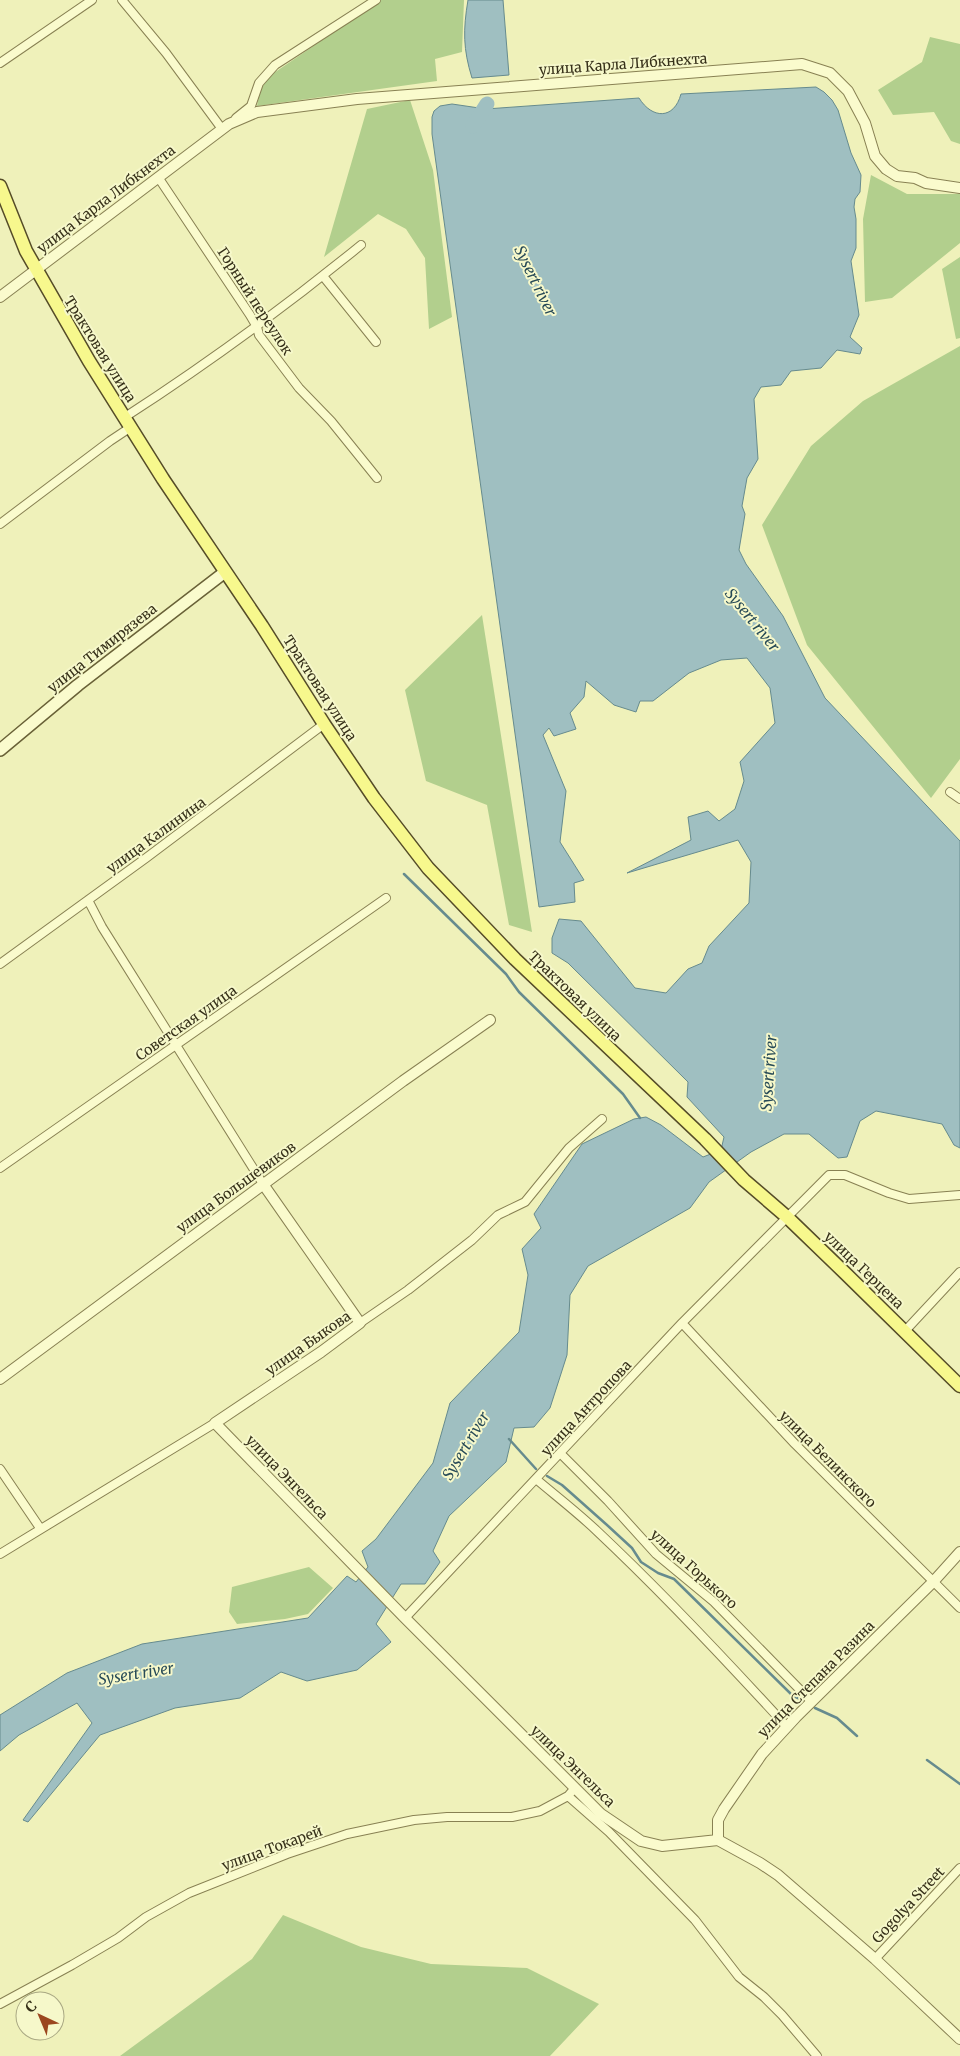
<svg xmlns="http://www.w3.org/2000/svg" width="960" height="2056" font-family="Merriweather,serif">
<rect width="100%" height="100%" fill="#eff1ba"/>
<path fill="#b2cf8d" d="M381,0H464L462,52L435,59L437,81L257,106L260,91L268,77Z
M930,37L960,44V144L951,141L934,112L893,115L878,90L922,62Z
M410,100L433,170L452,317L429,329L425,258L406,229L378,214L324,257L367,109Z
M871,175L907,194H960V243L892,298L865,302L863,219Z
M960,257V338L956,339L942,269Z
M960,346V759L931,798L807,645L762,525L811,446L863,401Z
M482,615L532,932L509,925L487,805L426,781L405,690Z
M309,1567L333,1588L308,1614L285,1619L237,1624L229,1612L232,1587Z
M283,1915L361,1947L431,1964L527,1968L599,2004L550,2056H120L252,1959Z"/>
<path fill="#9fbfc1" stroke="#668b8e" d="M468,0H503L509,75L472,78C463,49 463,30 468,0Z
M816,87L824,92L832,100L838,110L851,153L861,175L860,192L855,199L854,207L856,219V248L851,261L859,315L850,337L862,348L860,354L837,350L821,368L791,371L781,385L761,387L754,399L758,459L747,478L742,506L745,514L739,550L746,564L783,616L825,698L960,841V1148L954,1145L942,1124L876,1111L860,1121L847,1157L838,1158L809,1134H784L751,1152L709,1182L690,1208L588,1266L570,1295L567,1355L550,1408L534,1427L514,1428L506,1462L449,1516L433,1551L440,1562L425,1584H401L376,1624L391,1642L357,1670L307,1681L281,1672L240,1698L175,1708L100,1735L28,1822L23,1820L92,1723L77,1703L19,1735L0,1751V1715L67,1673L142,1644L308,1618L347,1576L356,1582L368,1567L362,1551L376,1539L433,1463L450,1403L519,1332L528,1275L522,1249L541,1228L534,1214L582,1144L634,1119L646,1117L661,1125L703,1157L721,1150L724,1137L687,1097L688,1082L568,963L552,953V938L559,919L581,921L635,988L666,993L688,969L702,963L709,946L749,903L751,862L738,840L627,873L691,840L688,817L708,811L719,821L735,809L744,781L740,762L775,723L770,688L747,658L721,660L689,673L653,701H640L636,712L614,705L586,681L584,697L570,713L576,729L554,736L549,728L543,735L566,791L560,842L584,880L574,883L575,902L539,907L432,134V117L434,111L440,106L452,104L486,109L639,98C652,119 674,120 681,94Z"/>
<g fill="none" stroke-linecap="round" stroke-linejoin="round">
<path stroke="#668b8e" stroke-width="2.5" d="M404,874L506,974L519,992L623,1094L640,1118
M509,1439L536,1469
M547,1476L562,1485L607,1525L632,1548L641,1562L658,1573L674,1579L793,1696L803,1700
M815,1708L837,1718L857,1736
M927,1760L960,1784"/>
<path stroke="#9fbfc1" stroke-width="15" d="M473,126L487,104"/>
<g stroke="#888153" stroke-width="10">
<path id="minor" d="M122,0L166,53L222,129
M0,63L92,0
M236,118L251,106L259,83L275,65L376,0
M158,177L250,315L257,327L259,335L299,388L331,421L377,478
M323,276L376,342
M125,417C207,364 285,307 361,245
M0,524L110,441L131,427
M950,792L960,799
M88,900L102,927L263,1184
M0,964L146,858L324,724
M0,1168L386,898
M360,1323L408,1290L472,1240L498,1215L525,1202L569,1148L602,1119
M682,1323L795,1444L960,1608
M905,1331L960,1272
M560,1453L608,1501L656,1554L714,1602L811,1701
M0,1469L40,1528
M536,1479C556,1496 577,1512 597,1531C663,1593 725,1659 787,1727
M0,1554L215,1423
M405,1618L682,1323L829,1175H845L889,1193L909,1199L960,1195
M568,1796L609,1832L695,1920L739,1977L764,1997L782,2015L817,2056
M875,1959L960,1868
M0,2004L72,1965L118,1938L146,1917L189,1893L287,1854L347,1834L414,1820L447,1817H512L540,1811L568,1796L574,1789"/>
</g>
<g stroke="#888153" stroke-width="12">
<path id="tertiary" d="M0,297L229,124L257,112L357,99L802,64L830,73L848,91L865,123L875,156L886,169L897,176L915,178L926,183L960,188
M263,1184L360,1323L321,1352L215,1423L405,1618L601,1814L641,1841L662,1846L718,1840L760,1863L778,1875L875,1959L960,2039
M0,1379L403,1081L490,1020
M718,1840V1820L724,1809L762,1754L796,1717L933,1582L960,1552"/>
</g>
<g stroke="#696137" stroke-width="14">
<path id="secondary" d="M0,750L78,685L225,572"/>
</g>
<g stroke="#554c28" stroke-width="15">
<path id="primary" d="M0,186L26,251L89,361L163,479L262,626L324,724L374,798L428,868L515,959L705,1139L744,1180L787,1217L845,1273L960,1386"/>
</g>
<use href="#minor" stroke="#fafbcd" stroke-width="8"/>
<use href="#tertiary" stroke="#fafbcd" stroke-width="10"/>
<use href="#secondary" stroke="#fafbcd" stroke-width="11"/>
<use href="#primary" stroke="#f7f88d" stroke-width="12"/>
</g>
<g text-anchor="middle" stroke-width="4" stroke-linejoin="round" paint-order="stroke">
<g font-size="14" fill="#363019" stroke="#f6f8ca">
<text transform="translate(623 64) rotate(-4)" y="5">улица Карла Либкнехта</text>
<text transform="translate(106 199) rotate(-37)" y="5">улица Карла Либкнехта</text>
<text transform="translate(255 301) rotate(57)" y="5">Горный переулок</text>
<text transform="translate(100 349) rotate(58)" y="5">Трактовая улица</text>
<text transform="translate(102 648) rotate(-38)" y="5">улица Тимирязева</text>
<text transform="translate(320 688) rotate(57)" y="5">Трактовая улица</text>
<text transform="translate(156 835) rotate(-36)" y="5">улица Калинина</text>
<text transform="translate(575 996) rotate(44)" y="5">Трактовая улица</text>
<text transform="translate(186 1023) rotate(-35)" y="5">Советская улица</text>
<text transform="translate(236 1187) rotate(-36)" y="5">улица Большевиков</text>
<text transform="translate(864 1270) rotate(44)" y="5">улица Герцена</text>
<text transform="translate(308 1343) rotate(-35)" y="5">улица Быкова</text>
<text transform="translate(586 1408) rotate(-47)" y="5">улица Антропова</text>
<text transform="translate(828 1459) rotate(45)" y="5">улица Белинского</text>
<text transform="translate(287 1477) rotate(46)" y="5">улица Энгельса</text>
<text transform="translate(694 1569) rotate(42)" y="5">улица Горького</text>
<text transform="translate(816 1679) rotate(-45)" y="5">улица Степана Разина</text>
<text transform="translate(573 1766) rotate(44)" y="5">улица Энгельса</text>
<text transform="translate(272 1848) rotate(-20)" y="5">улица Токарей</text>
<text transform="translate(908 1905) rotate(-47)" y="5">Gogolya Street</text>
</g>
<g font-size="15" font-style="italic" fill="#274a57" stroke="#f6f8ca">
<text transform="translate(535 281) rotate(64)" y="5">Sysert river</text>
<text transform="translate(752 620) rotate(51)" y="5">Sysert river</text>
<text transform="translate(769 1073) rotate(-86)" y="5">Sysert river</text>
<text transform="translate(466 1446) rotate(-59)" y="5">Sysert river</text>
<text transform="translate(136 1674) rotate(-9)" y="5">Sysert river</text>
</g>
</g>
<g transform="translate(40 2016) rotate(316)"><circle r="24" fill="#f6f8ca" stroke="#a9a883"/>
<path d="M0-4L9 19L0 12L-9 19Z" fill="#9b471f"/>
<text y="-8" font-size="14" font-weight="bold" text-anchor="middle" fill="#363019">С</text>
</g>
</svg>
